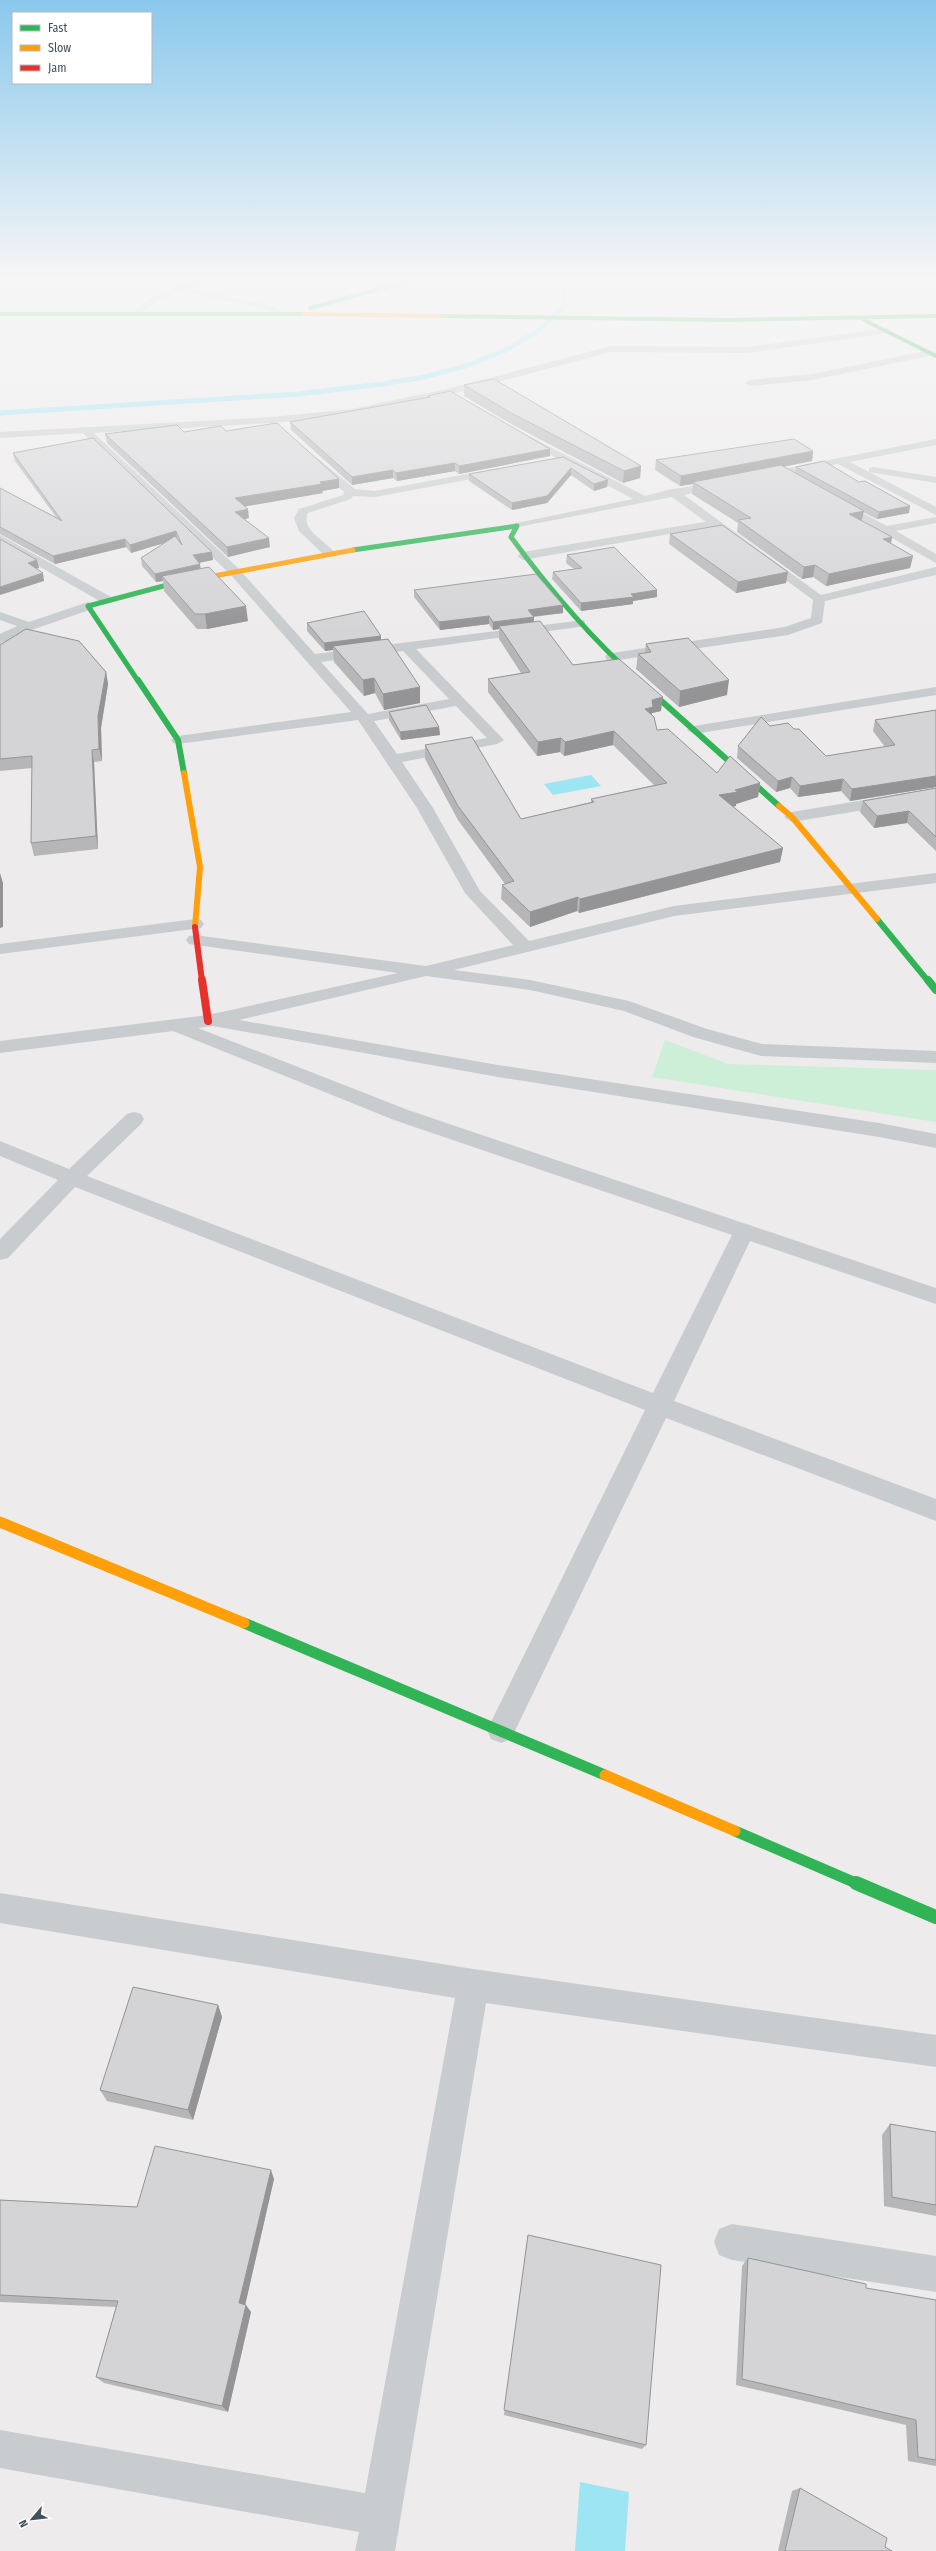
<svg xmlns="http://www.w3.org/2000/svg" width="936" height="2551" font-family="'Fira Sans Condensed',sans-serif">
<rect width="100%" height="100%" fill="#edebec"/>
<path fill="#cdefd8" d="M665,1040L728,1064L936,1070V1122L652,1077Z"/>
<path fill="#9de5f2" d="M591,775L601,786L553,795L544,784Z
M580,2482L629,2492L625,2551H575Z"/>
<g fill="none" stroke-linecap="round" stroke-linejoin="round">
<path stroke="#9de5f2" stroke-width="5" d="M0,413L299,394L382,384L424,377L466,366L504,351L538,331L565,306L563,276"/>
<path fill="#c8ccce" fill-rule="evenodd" d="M178,286L273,306L287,315L280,317L267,310L178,290Z
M716,520L722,523L720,525L523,560L517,556L523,552Z"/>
<path fill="#c8ccce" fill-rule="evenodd" d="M205,276H215L155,302L138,317L131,315L149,298Z
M887,328L890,329V333L748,353L611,352L448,395L352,415L272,423L94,433L238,568L315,654L584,620L585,623L584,626L579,627L416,649L504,740L497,744L402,762L433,808L480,891L529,941L674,906L936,873V883L674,916L454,970L530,980L629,1001L707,1029L762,1044L936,1051V1063L761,1056L693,1037L624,1011L530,990L426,976L239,1020L498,1065L879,1123L936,1134V1148L879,1137L498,1077L213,1026L198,1028L408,1110L936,1288V1304L750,1241L674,1401L936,1499V1521L666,1418L511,1739L501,1743L491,1739L487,1730L645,1410L75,1187L8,1258L0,1260V1239L58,1180L0,1156V1141L69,1169L127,1114L134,1112L141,1114L144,1119L141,1124L87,1176L653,1393L732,1235L394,1120L173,1031L0,1053V1041L208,1015L398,973L189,944L186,940L189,936L195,935L426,966L513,945L465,893L417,808L358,720L178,744L173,743L171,740L178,736L351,712L230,574L83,433L0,438V432L272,417L352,409L447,389L611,346L748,347ZM403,651L449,699L368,714L321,662ZM456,706L487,738L397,754L374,721Z
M931,350L936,353L934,355L812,380L750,386L745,383L750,380L812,374Z
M523,433L645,496L672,489L725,482V486L684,495L821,595L936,567V575L825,601L822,623L788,635L612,661L607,660L605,657L607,654L612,653L785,627L811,618L813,600L672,497L513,528V524L517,523L633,499L519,438L518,436Z
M936,439V445L850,462L869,472V468L873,467L936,477V483L869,472L936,507V515L838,464L763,479L758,476L763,473Z
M316,457L355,489L375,491L499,468L504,471L499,474L375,497L353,496L351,499L308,513C300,530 326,541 335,553L329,557L325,556L299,531L294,518L299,509L343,495L344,492L312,462V458Z
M836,499L887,526L936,517V523L896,531L936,554V563L832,504V500Z
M0,535L111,597L113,600L111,603H103L0,544Z
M88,602L94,606L92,609L20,634L0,644V634L17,626L0,620V612L29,622Z
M936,687V695L694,734L687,730L694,726Z
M936,788V798L792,822L784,817L792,812Z
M195,919L201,920L204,924L201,928L0,954V944Z
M0,1893L473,1969L936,2035V2067L486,2003L395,2551H355L359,2532L0,2468V2430L365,2493L455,1998L0,1923Z
M732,2224L936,2256V2292L732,2260L719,2255L714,2242L719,2229Z"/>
<path stroke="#30b455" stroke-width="4" d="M310,308L428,276
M0,314H303
M439,316L728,320L936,316
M864,320L936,356"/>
<path stroke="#30b455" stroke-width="5" d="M353,550L517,526L511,537C549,589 591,638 639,681
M138,681L88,606L171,584"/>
<path stroke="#30b455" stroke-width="6" d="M138,680L178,740L184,773
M638,680L779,806
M877,919L928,981"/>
<path stroke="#30b455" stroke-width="8" d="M928,980L936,990"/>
<path stroke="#30b455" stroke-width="11" d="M244,1623L605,1775
M735,1831L858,1884"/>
<path stroke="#30b455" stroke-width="14" d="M856,1883L936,1917"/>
<path stroke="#ff9f0a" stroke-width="4" d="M303,314L439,316"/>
<path stroke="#ff9f0a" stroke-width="5" d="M171,584L353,550"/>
<path stroke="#ff9f0a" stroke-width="6" d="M184,773L200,867L195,927
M779,806L792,817L877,919"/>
<path stroke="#ff9f0a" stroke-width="11" d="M0,1522L244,1623
M605,1775L735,1831"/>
<path stroke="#e5322d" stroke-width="6" d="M195,927L202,981"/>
<path stroke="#e5322d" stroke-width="8" d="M202,980L208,1021"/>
</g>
<path fill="#b6b6b9" d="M464,385L641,466L640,478L623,483L513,425L464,396Z
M428,396L550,449V456L459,474L455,471L397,481L393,478L352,485L291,430L290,422L428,397Z
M226,431L339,488L322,491L323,493L245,506L249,518L245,519L270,547L228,557L107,443L105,434Z
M93,438L213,560L199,562L201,569L248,621L207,629H197L164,591L163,581L156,582L142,566L141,558L164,543L131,553L126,547L55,564L0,534V488L56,517L15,461L13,453Z
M813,451L812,461L784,467L795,473L796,467L909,513L877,519L863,512L862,521L892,537L891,543L913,556L910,568L826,586L813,577L802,579L737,532L738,523L692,494L693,484L680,486L655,470L656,460Z
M563,457L607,487L594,491L571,475L547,503L512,510L469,481V474Z
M670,534L788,572L786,583L736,593L669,544Z
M567,555L657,590V597L633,601V604L581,611L552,579L553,572L574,569L566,563Z
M414,590L563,613L534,617V622L573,665L661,711L652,713V715L657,730L717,773L760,783L758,797L736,804V806L733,807L783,848L780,862L579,913L577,911L530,927L501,899L502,885L505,884L458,820L425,759V745L521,819L591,802V799L654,785L613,745L564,756L560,752L537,756L488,692V679L521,673L499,639V629L493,630L489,624L440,630L414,597Z
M307,623L381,636V640L420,703L384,710L375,693L364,696L334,662L333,650L325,651L307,631Z
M646,644L727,695L679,707L636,669L638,654L645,653Z
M0,645L106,672L108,684L101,728L102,761L94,762L98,849L34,856L31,843L32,768L0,771Z
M936,710V787L850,801L841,791L798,797L790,788L776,792L737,758L738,746L770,726L794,729L826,756L885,747L873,731L875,720Z
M389,712L439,727L440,735L401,740L389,720Z
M936,788V851L907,823L874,828L860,812L863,801Z
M218,2005L222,2017L193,2120L107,2101L100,2090Z
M890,2124L936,2132V2216L884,2206L882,2135Z
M274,2179L245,2305L251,2312L228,2412L104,2383L96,2377L116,2307L0,2302V2200L137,2207Z
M528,2235L646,2445L642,2449L504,2415Z
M748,2258L866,2288L936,2300V2466L908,2461L906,2425L736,2385L742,2266Z
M800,2488L885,2547L892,2551H778L792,2491Z"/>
<path fill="#949496" d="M550,449V456L459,474V466Z
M813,451L812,461L695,483L693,482V484L680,486L681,476Z
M455,463V471L397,481L396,473Z
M641,466L640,478L623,483L624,471Z
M571,468V475L547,503L512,510V503Z
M393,470V478L352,485V477Z
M339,479V488L322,491L323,493L236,508L235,498Z
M608,480L607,487L594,491V484Z
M910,506L909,513L877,519L879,512Z
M248,509L249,518L236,521L235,512Z
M864,511L861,523L849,514Z
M176,531L177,539L131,553L130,545Z
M892,537L890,549L883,539Z
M269,538L270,547L228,557L227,547Z
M125,539L126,547L55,564L53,556Z
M212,552L213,560L194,564L193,555Z
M913,556L910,568L826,586L829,574Z
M37,560L39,568L29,571L28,563Z
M200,564L201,572L162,576L163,581L156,582L155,574Z
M815,565L813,577L802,579L804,567Z
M788,572L786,583L736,593L738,582Z
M43,573L44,581L0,595V587Z
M657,590V597L633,601V604L581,611V603Z
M563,605V613L528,617V610Z
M246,606L248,621L207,629L205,614Z
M489,616V624L440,630L439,622Z
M534,617V625L499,626V629L493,630V622Z
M381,636V644L333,646V650L325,651L324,643Z
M106,672L108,684L101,728L102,761L99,749L98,716Z
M374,678L375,693L364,696L363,680Z
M729,680L727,695L679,707L680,691Z
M420,687V703L384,710L383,694Z
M663,697L661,711L652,713L651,721L645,709L652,700Z
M439,727L440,735L401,740L400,732Z
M614,731L613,745L564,756L565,742Z
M561,738L560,752L537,756L538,742Z
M92,750L94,762L98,849L96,836Z
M936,776V787L850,801L852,789Z
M792,777L790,788L776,792L778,781Z
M843,779L841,791L798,797L800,786Z
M760,783L758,797L736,804V806L717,809L719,795Z
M909,811L907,823L874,828L877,816Z
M783,848L780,862L579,913L580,899Z
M0,873L3,883V927L0,928Z
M578,897L577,911L530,927V912Z
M218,2005L222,2017L193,2120L188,2110Z
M271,2170L274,2179L244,2310L239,2303Z
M246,2305L251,2312L228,2412L222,2406Z"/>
<path fill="#d4d4d7" stroke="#949496" d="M494,379L641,466L624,471L513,414L464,385Z
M450,391L550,449L459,466L455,463L396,473L393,470L352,477L290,422L430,397L428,396Z
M277,423L339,479L320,482L322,484L235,498L248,509L235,512L269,538L227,547L105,434L177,425L184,432L221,426L226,431Z
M93,438L212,552L193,555L200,564L155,574L141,558L175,536L182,545L176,531L130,545L125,539L53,556L0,527V488L62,521L13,453Z
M794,439L813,451L681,476L656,460Z
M563,457L608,480L594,484L571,468L547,496L512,503L469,474Z
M824,461L859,482L865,481L910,506L879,512L796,467Z
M781,465L864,511L849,514L892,537L883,539L913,556L829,574L815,565L804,567L738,520L751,518L693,482Z
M722,525L788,572L738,582L670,534Z
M0,539L37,560L28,563L43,573L0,587Z
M614,547L657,590L631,594L634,597L581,603L553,572L582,568L567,555Z
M209,567L246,606L205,614H195L162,576Z
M536,574L563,605L528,610L534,617L493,622L489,616L439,622L414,590Z
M364,611L381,636L324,643L307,623Z
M540,621L573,665L619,659L663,697L652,700L653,707L645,709L654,717L657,730L668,729L717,773L730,756L760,783L735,790L738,792L719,795L783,848L580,899L578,897L530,912L502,885L514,881L458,806L425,745L472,737L521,819L594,802L591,799L667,783L614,731L565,742L561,738L538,742L488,679L530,672L499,626Z
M26,629L79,641L106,672L98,716L99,749L92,750L96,836L31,843L32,756L0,759V645Z
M688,638L729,680L680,691L638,654L651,652L646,644Z
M388,639L420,687L383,694L374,678L363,680L333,646Z
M426,705L439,727L400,732L389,712Z
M936,710V776L852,789L843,779L800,786L792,777L778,781L738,746L761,717L770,726L788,723L794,729H799L826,756L895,745L875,720Z
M936,788V837L909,811L877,816L863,801Z
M133,1987L218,2005L188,2110L100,2090Z
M890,2124L936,2132V2205L892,2197Z
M155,2146L271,2170L239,2303L246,2305L222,2406L96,2377L118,2301L0,2295V2200L137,2207Z
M528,2235L661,2265L646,2445L504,2410Z
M748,2258L866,2284V2288L936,2300V2460L918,2457L916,2420L742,2379Z
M800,2488L887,2538L885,2547L892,2551H785Z"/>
<linearGradient id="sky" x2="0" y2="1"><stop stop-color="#8ac8ec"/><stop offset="0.44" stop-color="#f7f6f6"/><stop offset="1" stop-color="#f7f6f6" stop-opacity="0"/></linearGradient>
<rect width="936" height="633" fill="url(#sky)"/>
<rect x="12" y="12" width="140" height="72" fill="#ffffff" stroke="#b3b9bd"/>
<rect x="20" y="25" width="20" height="6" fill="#30b455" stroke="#b3b9bd"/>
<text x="48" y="32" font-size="12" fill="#42505a">Fast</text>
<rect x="20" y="45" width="20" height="6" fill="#ff9f0a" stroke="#b3b9bd"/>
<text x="48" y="52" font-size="12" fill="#42505a">Slow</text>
<rect x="20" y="65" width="20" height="6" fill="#e5322d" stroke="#b3b9bd"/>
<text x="48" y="72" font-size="12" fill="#42505a">Jam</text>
<g transform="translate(32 2519) rotate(242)" stroke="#ffffff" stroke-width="3" paint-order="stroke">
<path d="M0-3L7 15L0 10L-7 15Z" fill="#42505a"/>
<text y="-6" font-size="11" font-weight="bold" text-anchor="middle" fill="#42505a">N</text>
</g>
</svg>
